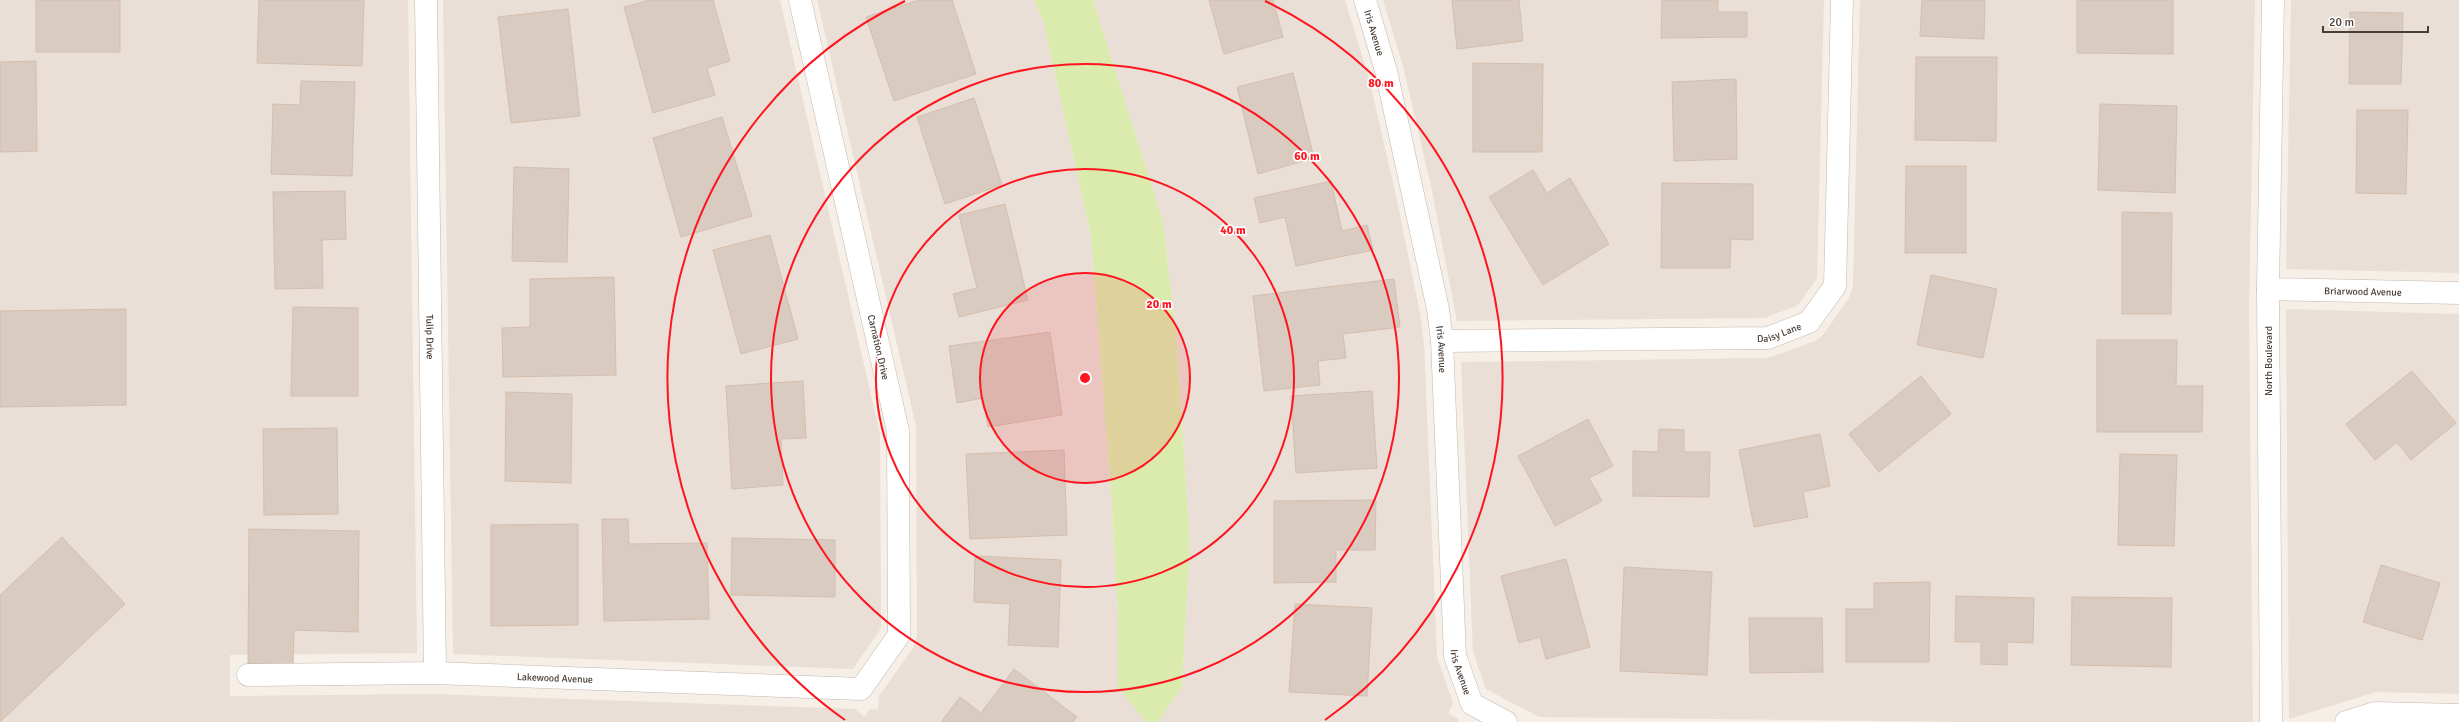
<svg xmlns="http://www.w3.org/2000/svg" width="2459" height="722" font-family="Signika,sans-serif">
<rect width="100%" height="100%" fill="#f5efe8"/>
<path fill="#e9dfd6" d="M0,0H408L417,653L230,655V696L434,694L855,709L864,717L870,709L878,710L879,696L913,648L917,635L916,426L817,0H1034L1043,20L1091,236L1111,493L1118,615V686L1146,722H0Z
M443,0H780L880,434L881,628L853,669L453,654Z
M1093,0H1345L1369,78L1396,196L1420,313L1424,343L1437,657L1453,703L1448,713L1458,719L1459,722H1158L1182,687L1190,544L1177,343L1163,221Z
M1383,0H1824L1817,278L1798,305L1765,318L1457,321L1431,186L1403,66Z
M1860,0H2255L2249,309L2253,722H1959L1539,717L1486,689L1473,652L1461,362L1768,358L1815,341L1823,335L1849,298L1853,286Z
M2291,0H2459V273L2286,269Z
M2286,309L2459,314V694L2376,692L2289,719Z"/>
<path fill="#dbebae" d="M1034,0H1093L1163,221L1177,343L1190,544L1182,687L1158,722H1146L1118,687V615L1111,493L1091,236L1043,20Z"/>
<path fill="#dacbc0" stroke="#d3beaf" d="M36,0H120V52H36Z
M259,0H364L362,66L257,63Z
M650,0H713L730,61L707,68L715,95L653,113L624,7Z
M919,0H952L976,74L894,101L866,17Z
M1209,0H1273L1283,37L1224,54Z
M1452,0H1519L1523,41L1457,49Z
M1662,0H1718V12H1747V37L1661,38Z
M1922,0H1985L1984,39L1920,36Z
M2077,0H2173V54L2077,53Z
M568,9L580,116L511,123L498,17Z
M2350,12L2403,13L2401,84H2349Z
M1916,57H1997L1996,141L1915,140Z
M36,61L37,151L0,152V62Z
M1473,63L1543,64L1542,152H1473Z
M1293,73L1314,158L1258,174L1237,87Z
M1736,79L1737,159L1674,161L1672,82Z
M301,81L355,82L352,176L271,174L273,104L300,105Z
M974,98L1002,185L945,204L917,117Z
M2100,104L2177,106L2175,193L2098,190Z
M2357,110H2408L2406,194L2356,193Z
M722,117L752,216L681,237L653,138Z
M1906,166H1966V253H1905Z
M514,167L569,169L567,262L512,261Z
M1533,170L1547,193L1570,178L1609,244L1543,285L1489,197Z
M1331,181L1342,231L1367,225L1373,250L1296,266L1285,217L1260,223L1254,198Z
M1662,183L1753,184V240L1731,239L1730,268H1661Z
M345,191L346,239L322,240L323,288L275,289L273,192Z
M1005,204L1028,300L959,317L953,294L977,288L959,215Z
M2122,212L2172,213L2171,314H2122Z
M770,235L798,339L741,354L713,250Z
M1931,275L1997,289L1983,358L1917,345Z
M614,277L616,375L503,377L502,328L530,327V279Z
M1394,279L1400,327L1343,334L1346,358L1318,361L1320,385L1264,391L1253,296Z
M293,307L358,308V396H291Z
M126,309V405L0,407V311Z
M1050,332L1062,415L988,427L983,398L957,403L949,346Z
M2097,340H2177L2176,386H2203L2202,432H2097Z
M2412,371L2456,423L2411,460L2397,442L2375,460L2346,424Z
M1921,376L1951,414L1879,472L1849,434Z
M803,381L806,438L781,439L783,485L732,489L726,386Z
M1372,391L1377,468L1296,473L1291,396Z
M506,392L572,394L571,483L505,481Z
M1588,419L1613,466L1589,478L1602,501L1555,526L1518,456Z
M337,428L338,514L264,515L263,429Z
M1659,429L1684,430V452H1710L1709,497L1633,496V451L1658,452Z
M1820,434L1830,486L1803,492L1808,517L1754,527L1739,450Z
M1064,450L1067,535L970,539L966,454Z
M2120,454L2177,455L2174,546L2118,545Z
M1376,500L1375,550H1336V582L1274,583V501Z
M602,519H628L629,544L707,543L709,619L604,621Z
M578,524V625L491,626V525Z
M249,529L359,531L358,632L294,630L293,665L248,664Z
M62,537L125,604L0,722V595Z
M732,538L835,540V597L731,595Z
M975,556L1061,560L1058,647L1008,645L1010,604L974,602Z
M1566,559L1590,647L1546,659L1540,637L1519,643L1501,576Z
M2381,565L2440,583L2422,640L2363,622Z
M1624,567L1712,572L1707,675L1620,671Z
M1930,582L1929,662H1846V609H1874V583Z
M1956,596L2034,598L2033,643L2007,642V665L1981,664V642H1955Z
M2072,597L2172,598L2171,667L2071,665Z
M1295,604L1372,608L1367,696L1289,692Z
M1749,618H1822L1823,672L1750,673Z
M1014,669L1077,717L1073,722H941L960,697L981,713Z"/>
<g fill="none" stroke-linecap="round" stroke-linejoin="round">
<g stroke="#c4b7ad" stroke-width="23">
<g id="minor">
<path id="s1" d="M426,0L435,673"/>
<path id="s2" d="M1365,0L1386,71L1438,309L1442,341L1455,656L1472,704L1506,722"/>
<path id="s3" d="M2268,289L2459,293"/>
<path id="s4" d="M1442,341L1768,338L1809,322L1835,286L1842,0"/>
<path id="s5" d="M248,675L435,673L861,689L899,635L898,431L800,0"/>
<path d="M2271,722L2268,289L2273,0"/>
<path d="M2346,722L2375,713L2459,715"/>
</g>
</g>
<use href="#minor" stroke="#fff" stroke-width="22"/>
</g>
<circle cx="1085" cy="378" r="105" fill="#ff151e" fill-opacity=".12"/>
<g fill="none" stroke="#ff151e" stroke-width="2">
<circle cx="1085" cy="378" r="105"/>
<circle cx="1085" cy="378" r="209"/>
<circle cx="1085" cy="378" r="314"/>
<path d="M845 720A418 418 0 0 1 905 1M1265 1A418 418 0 0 1 1325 720"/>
</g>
<g text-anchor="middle" stroke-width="3.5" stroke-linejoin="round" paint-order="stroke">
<g font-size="10" fill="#493e36" stroke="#fff">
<text dy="4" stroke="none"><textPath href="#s2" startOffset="34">Iris Avenue</textPath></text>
<text dy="4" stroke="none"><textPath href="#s3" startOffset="95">Briarwood Avenue</textPath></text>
<text dy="4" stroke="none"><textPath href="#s4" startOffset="338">Daisy Lane</textPath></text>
<text dy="4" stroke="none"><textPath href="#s1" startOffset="337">Tulip Drive</textPath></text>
<text transform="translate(879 347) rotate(77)" y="4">Carnation Drive</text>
<text dy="4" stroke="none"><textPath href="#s2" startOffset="358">Iris Avenue</textPath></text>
<text transform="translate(2268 361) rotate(-90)" y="4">North Boulevard</text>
<text dy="4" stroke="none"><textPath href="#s2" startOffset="682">Iris Avenue</textPath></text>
<text dy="4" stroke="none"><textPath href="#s5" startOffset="307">Lakewood Avenue</textPath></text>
</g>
</g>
<circle cx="1085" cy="378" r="6" fill="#ff151e" stroke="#fff" stroke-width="2"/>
<g font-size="12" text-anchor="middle" font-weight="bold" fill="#ff151e" stroke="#fff" stroke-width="3.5" stroke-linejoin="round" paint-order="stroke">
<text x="1381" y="87">80 m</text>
<text x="1307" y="160">60 m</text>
<text x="1233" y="234">40 m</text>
<text x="1159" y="308">20 m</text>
</g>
<path d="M2323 26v6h105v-6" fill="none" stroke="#493e36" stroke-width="2"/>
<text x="2329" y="26" font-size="12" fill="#493e36" stroke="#ffffff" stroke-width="3" paint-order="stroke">20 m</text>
</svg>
